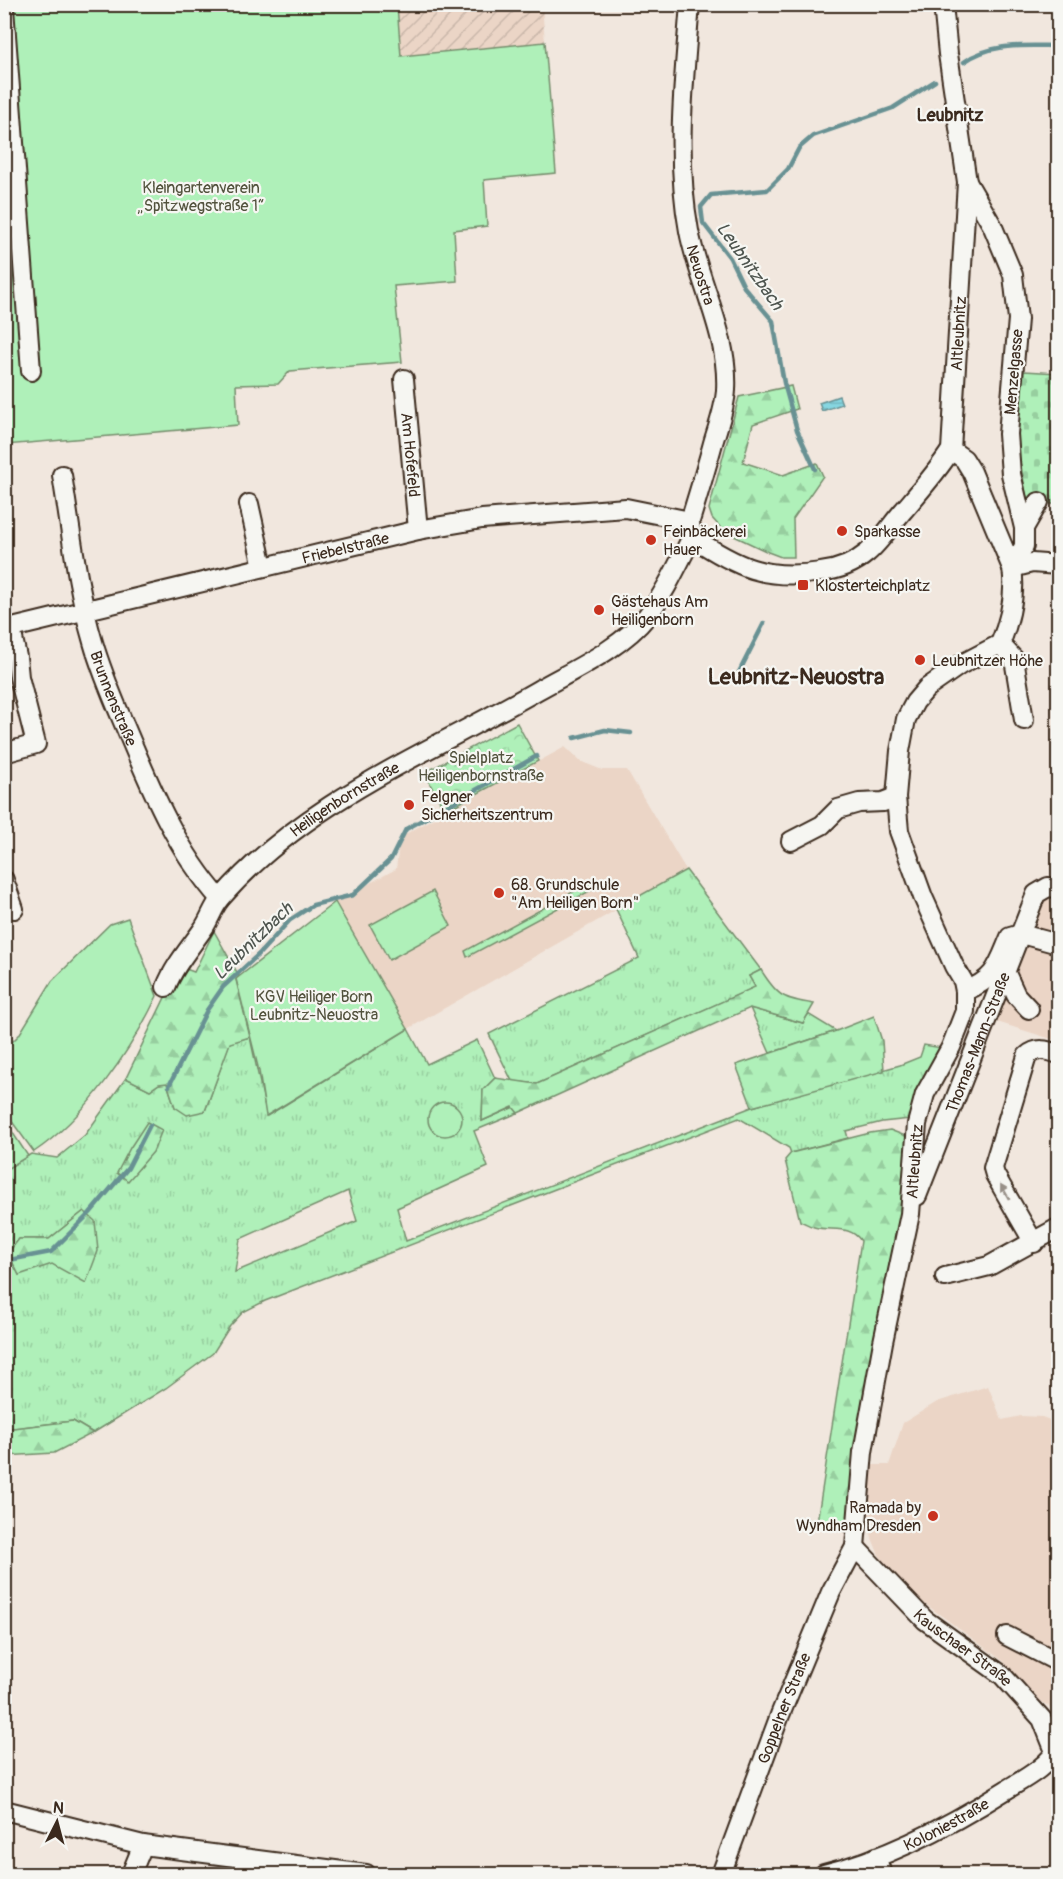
<svg xmlns="http://www.w3.org/2000/svg" width="1063" height="1879" font-family="Pangolin,sans-serif">
<defs>
<pattern id="industrial-furrows" width="10" height="10" patternUnits="userSpaceOnUse" patternTransform="scale(1.5)"><rect width="10" height="10" fill="#ebd5c6"/><path d="M-1 1l2-2M0 10L10 0M9 11l2-2" fill="none" stroke="#cab7aa"/></pattern>
<pattern id="grass-tufts" width="24" height="20" patternUnits="userSpaceOnUse" patternTransform="scale(1.5)"><rect width="24" height="20" fill="#aff0b9"/><path d="M3 7l-1-3M5 7V3M7 7l1-3M15 17l-1-3M17 17v-4M19 17l1-3" fill="none" stroke="#97ce9f"/></pattern>
<pattern id="forest-firs" width="22" height="20" patternUnits="userSpaceOnUse" patternTransform="scale(1.5)"><rect width="22" height="20" fill="#aff0b9"/><path d="M5 1l3.5 6h-7zM16 11l3.5 6h-7z" fill="#97ce9f"/></pattern>
<pattern id="cemetery-stones" width="16" height="16" patternUnits="userSpaceOnUse" patternTransform="scale(1.5)"><rect width="16" height="16" fill="#aff0b9"/><path d="M2 7V4a2 2 0 0 1 4 0v3zM10 15v-3a2 2 0 0 1 4 0v3z" fill="#97ce9f"/></pattern>
<pattern id="park-crowns" width="20" height="18" patternUnits="userSpaceOnUse" patternTransform="scale(1.5)"><rect width="20" height="18" fill="#aff0b9"/><path d="M2 6a3 3 0 1 1 6 0M12 15a3 3 0 1 1 6 0" fill="none" stroke="#97ce9f"/></pattern>
<pattern id="water-rules" width="6" height="5" patternUnits="userSpaceOnUse" patternTransform="scale(1.5)"><rect width="6" height="5" fill="#86d6e1"/><path d="M0 2.5h6" fill="none" stroke="#75b8c1"/></pattern>
</defs>
<rect width="100%" height="100%" fill="#f1e7de"/>
<filter id="ink" filterUnits="userSpaceOnUse"><feTurbulence type="fractalNoise" baseFrequency=".0167" numOctaves="2"/><feDisplacementMap in="SourceGraphic" scale="12" xChannelSelector="R" yChannelSelector="G"/><feConvolveMatrix kernelMatrix="1 2 1 2 8 2 1 2 1" color-interpolation-filters="sRGB"/></filter>
<g filter="url(#ink)">
<path fill="#ebd5c6" d="M565,747L580,761L602,770H627L686,870L408,1029L335,902L396,869L400,837Z
M1058,893V1041L994,1021L1038,901Z
M988,1386L1002,1420L1021,1416L1042,1417L1058,1423V1706L1053,1709L1042,1702L1003,1661L913,1595L888,1569L878,1553L872,1538L869,1521L872,1465H889L903,1423L937,1402Z"/>
<path fill="url(#industrial-furrows)" d="M397,5H542L545,42L401,56Z"/>
<path fill="url(#grass-tufts)" stroke="#758d6c" stroke-width="1.5" fill-rule="evenodd" d="M686,870L761,970L749,976L756,987L537,1084L512,1081L489,1034L639,958L616,909Z
M750,1008L803,1023L808,1014L836,1031L770,1053Z
M408,1029L427,1064L477,1040L495,1078L483,1090L482,1121L514,1107L518,1113L474,1131L488,1167L397,1208L406,1241L752,1107L900,1065L920,1057L924,1045L942,1048L910,1119L882,1122L846,1131L848,1138L791,1153L789,1148L739,1118L265,1301L243,1312L230,1326L213,1353L166,1388L93,1433L73,1421L5,1429L4,1254L8,1253L4,1241V1170L31,1154L57,1158L85,1135L126,1078L150,1090L159,1084L167,1083L175,1107L205,1111L230,1042L250,1037L267,1116ZM348,1191L357,1221L235,1272L240,1239ZM84,1211L19,1275L8,1253L19,1239H49Z"/>
<path fill="url(#forest-firs)" stroke="#758d6c" stroke-width="1.5" d="M791,386L797,409L753,424L743,462L783,475L817,463L823,476L793,519L794,557H781L768,552L732,535L720,527L712,518L709,509L739,397Z
M214,931L239,976L236,980L250,1037L230,1043L205,1111L187,1115L175,1107L167,1083L159,1084L150,1090L126,1078L173,981L186,969L194,972Z
M761,970C778,997 783,999 814,1004L803,1023L750,1008L518,1113L513,1107L482,1121L483,1090L495,1078L537,1084L755,987L749,976Z
M874,1016L882,1041L884,1071L752,1107L736,1065L836,1031Z
M147,1122L162,1130L153,1152L128,1181L117,1173L130,1148Z
M890,1130L908,1137L906,1204L848,1525L817,1522L861,1241C850,1224 831,1232 814,1227C810,1226 805,1223 800,1221L785,1160L791,1153L870,1133Z
M84,1211L95,1221L98,1251L86,1283L52,1264L19,1275L8,1253L19,1239H49Z
M73,1421L93,1433L54,1453L5,1456V1429Z"/>
<path fill="url(#cemetery-stones)" stroke="#758d6c" stroke-width="1.5" d="M1024,371L1058,373V505L1027,499L1015,434Z"/>
<path fill="url(#park-crowns)" stroke="#758d6c" stroke-width="1.5" d="M517,723L538,761L445,811L424,773Z"/>
<path fill="#aff0b9" stroke="#758d6c" stroke-width="1.5" d="M5,5H397L401,56L545,42L556,173L484,180L487,226L454,230L457,281L394,286L402,362L290,371L278,384L236,385L238,425L5,445Z
M595,880L599,886L467,957L465,951Z
M433,891L451,926L389,960L370,925Z
M335,902L408,1029L266,1116L259,1071L236,979Z
M128,918L157,996C131,1051 85,1118 34,1152L5,1112V1049L19,1035L52,981L110,924Z
M428 1119a17 17 0 1 1 34 0a17 17 0 1 1-34 0Z
M5,1121L28,1156L5,1170H4Z"/>
<path fill="url(#water-rules)" stroke="#689193" stroke-width="1.5" d="M839,396L842,404L822,411L819,403Z"/>
<g fill="none" stroke-linecap="round" stroke-linejoin="round">
<path stroke="#689193" stroke-width="4.5" d="M964,62C992,42 1027,46 1058,46
M815,469L797,430L784,383L773,321L744,287L730,258L703,223L701,207L711,195L767,190L788,169L799,148L813,136L893,108L935,81
M735,680L764,623
M574,738L605,730L631,733
M169,1086L207,1010L223,987L259,954L290,920L313,905L353,895L391,859L406,829L537,756
M4,1261L51,1252L90,1213L128,1168L150,1125"/>
<g stroke="#3b2a1e" stroke-width="22">
<g id="minor">
<path id="s1" d="M690,4C684,80 675,156 689,231C699,284 729,335 726,390C725,408 718,426 713,443C706,469 698,495 690,521L691,532"/>
<path d="M4,8L31,371"/>
<path d="M967,182L992,225L1013,275L1018,319L1008,434L1011,474L1024,528V546L1012,568"/>
<path id="s2" d="M404,379L418,530"/>
<path id="s3" d="M62,475C71,530 77,588 93,642C102,674 116,705 129,736C153,793 178,852 220,899"/>
<path d="M249,504L263,567"/>
<path d="M1024,528L1039,502"/>
<path id="s4" d="M692,537C737,567 766,581 821,572C837,570 854,564 867,553C880,542 891,525 903,511C920,491 937,472 951,450L967,182L948,54L943,4"/>
<path d="M1012,568L1032,563L1058,565"/>
<path id="s5" d="M4,630L418,530L482,519L626,508L690,521"/>
<path d="M1000,644L1014,659L1024,720"/>
<path d="M4,753L36,744L19,677L17,657L11,629"/>
<path d="M791,841L822,825L838,809L859,803L883,802L896,797"/>
<path d="M4,880L14,909"/>
<path d="M1005,971L1016,995L1029,1009"/>
<path id="s6" d="M166,987C174,966 190,948 203,929C210,919 213,907 221,898C305,801 429,753 538,690C573,670 622,648 647,616C665,593 678,564 692,537"/>
<path d="M965,991C996,979 998,965 1010,937L1021,934L1058,944"/>
<path id="s7" d="M917,1196L1036,894L1048,887L1058,888"/>
<path d="M1034,1243L995,1175L993,1168L1027,1056C1037,1047 1047,1050 1058,1054"/>
<path d="M945,1277L989,1266L1058,1228"/>
<path id="s8" d="M855,1547L925,1620L1002,1675L1042,1719L1058,1759"/>
<path d="M1007,1636L1058,1662"/>
<path d="M4,1810L143,1845L366,1874"/>
<path d="M876,1857L882,1874"/>
<path d="M131,1874L143,1845"/>
<path id="s9" d="M723,1874V1869L780,1715L831,1592L855,1547L863,1452L883,1342L910,1214L917,1124L925,1094L951,1047L965,1011V991L963,981L954,966L923,897L899,831L896,797L900,751L906,719L915,702L927,688L960,665L1000,644C1010,620 1016,594 1012,568L972,472L964,459L951,450"/>
<path id="s10" d="M824,1874C889,1858 951,1825 1006,1790C1024,1779 1049,1766 1058,1747"/>
</g>
</g>
<use href="#minor" stroke="#f6f6f2" stroke-width="18"/>
</g>
<defs><path id="oneway-solid" d="M-6-.8H1V-3.2L6.5 0L1 3.2V.8H-6Z" transform="scale(1.5)"/></defs>
<use fill="#989088" href="#oneway-solid" transform="translate(1005 1192) rotate(-120)"/>
</g>
<g fill="#c8321e" stroke="#f6f6f2" stroke-width="2">
<circle cx="842" cy="531" r="6"/>
<circle cx="651" cy="540" r="6"/>
<rect x="797" y="579" width="12" height="12" rx="3"/>
<circle cx="599" cy="610" r="6"/>
<circle cx="920" cy="660" r="6"/>
<circle cx="409" cy="805" r="6"/>
<circle cx="499" cy="893" r="6"/>
<circle cx="933" cy="1516" r="6"/>
</g>
<g text-anchor="middle" stroke-width="4.5" stroke-linejoin="round" paint-order="stroke">
<g font-size="16" fill="#52523d" stroke="#f6f6f2">
<text x="201" y="193">Kleingartenverein<tspan x="201" dy="18">„Spitzwegstraße 1“</tspan></text>
<text x="481" y="763">Spielplatz<tspan x="481" dy="18">Heiligenbornstraße</tspan></text>
<text x="314" y="1002">KGV Heiliger Born<tspan x="314" dy="18">Leubnitz-Neuostra</tspan></text>
</g>
<g font-size="16" fill="#3b2a1e" stroke="#f6f6f2">
<text dy="6" stroke="none"><textPath href="#s1" startOffset="273">Neuostra</textPath></text>
<text dy="6" stroke="none"><textPath href="#s4" startOffset="438">Altleubnitz</textPath></text>
<text transform="translate(1013 372) rotate(-85)" y="6">Menzelgasse</text>
<text dy="6" stroke="none"><textPath href="#s2" startOffset="76">Am Hofefeld</textPath></text>
<text dy="6" stroke="none"><textPath href="#s5" startOffset="351">Friebelstraße</textPath></text>
<text dy="6" stroke="none"><textPath href="#s3" startOffset="230">Brunnenstraße</textPath></text>
<text dy="6" stroke="none"><textPath href="#s6" startOffset="264">Heiligenbornstraße</textPath></text>
<text dy="6" stroke="none"><textPath href="#s7" startOffset="165">Thomas-Mann-Straße</textPath></text>
<text dy="6" stroke="none"><textPath href="#s9" startOffset="744">Altleubnitz</textPath></text>
<text dy="6" stroke="none"><textPath href="#s8" startOffset="148">Kauschaer Straße</textPath></text>
<text dy="6" stroke="none"><textPath href="#s9" startOffset="177">Goppelner Straße</textPath></text>
<text dy="6" stroke="none"><textPath href="#s10" startOffset="132">Koloniestraße</textPath></text>
</g>
<g font-size="16" fill="#3b2a1e" stroke="#f6f6f2" text-anchor="start">
<text x="663" y="537">Feinbäckerei<tspan x="663" dy="18">Hauer</tspan></text>
<text x="854" y="537">Sparkasse</text>
<text x="815" y="591">Klosterteichplatz</text>
<text x="611" y="607">Gästehaus Am<tspan x="611" dy="18">Heiligenborn</tspan></text>
<text x="932" y="666">Leubnitzer Höhe</text>
<text x="421" y="802">Felgner<tspan x="421" dy="18">Sicherheitszentrum</tspan></text>
<text x="511" y="890">68. Grundschule<tspan x="511" dy="18">"Am Heiligen Born"</tspan></text>
<text x="921" y="1513" text-anchor="end">Ramada by<tspan x="921" dy="18">Wyndham Dresden</tspan></text>
</g>
<g font-size="18" font-weight="bold" fill="#3b2a1e" stroke="#f6f6f2">
<text x="950" y="121">Leubnitz</text>
</g>
<g font-size="18" font-style="italic" fill="#4e554f" stroke="#f6f6f2">
<text transform="translate(750 266) rotate(55)" y="6">Leubnitzbach</text>
<text transform="translate(253 941) rotate(-44)" y="6">Leubnitzbach</text>
</g>
<g font-size="22" font-weight="bold" fill="#3b2a1e" stroke="#f6f6f2">
<text x="796" y="684">Leubnitz-Neuostra</text>
</g>
</g>
<rect width="1063" height="1879" fill="none" stroke="#f6f6f2" stroke-width="24"/>
<rect x="12" y="12" width="1039" height="1855" fill="none" stroke="#3b2a1e" stroke-width="2" filter="url(#ink)"/>
<g transform="translate(57 1822) rotate(6)" stroke="#f6f6f2" stroke-width="4.5" paint-order="stroke">
<path d="M0-4.5L10 22L0 15L-10 22Z" fill="#3b2a1e"/>
<text y="-9" font-size="16" font-weight="bold" text-anchor="middle" fill="#3b2a1e">N</text>
</g>
</svg>
